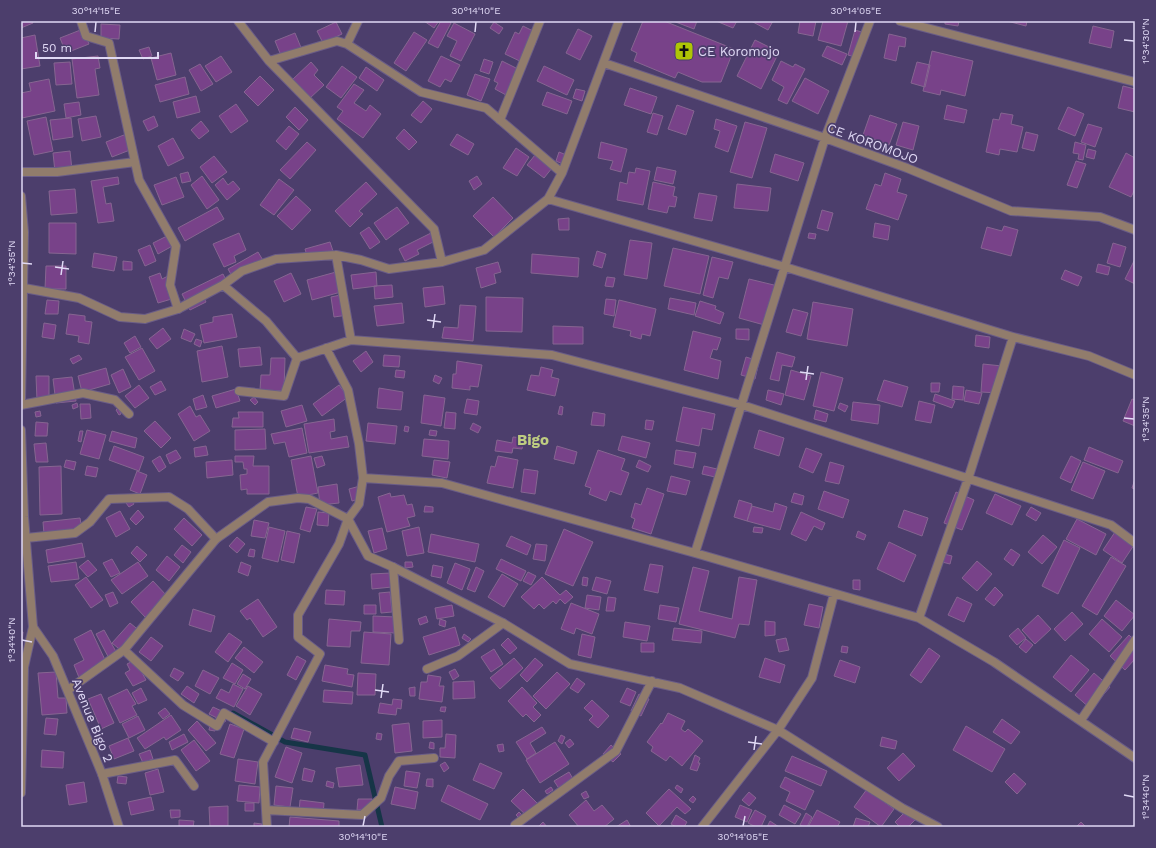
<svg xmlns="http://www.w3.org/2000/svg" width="1156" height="848" font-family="'Work Sans',sans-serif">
<rect width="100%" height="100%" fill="#4c3e6c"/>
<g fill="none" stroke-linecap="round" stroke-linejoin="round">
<path stroke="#163547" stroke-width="5" d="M233,713L285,742L365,755L382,827"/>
</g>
<path fill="#784289" stroke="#866591" d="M21,21H32L33,23L21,28Z
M424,21H439L434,28Z
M441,21H449L451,23L438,48L428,43Z
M643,21H664L734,49L721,82H702L678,72L675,78L634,61L637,53L631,50Z
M673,21H697L694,29Z
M716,21H737L733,28Z
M751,21H773L768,30Z
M800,21H816L813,36L798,33Z
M823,21H848L841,46L818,40Z
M945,21H959L958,26L945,24Z
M1007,21H1027L1026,26Z
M336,22L342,34L323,43L317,31Z
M494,22L503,28L499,34L490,28Z
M454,23L475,34L461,61L450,56L457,41L447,36Z
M101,24L120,25L119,39L101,38Z
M523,26L535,32L531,40L536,42L526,64L505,54L515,32L519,34Z
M1093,26L1114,31L1111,48L1089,43Z
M83,29L89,44L66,53L60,38Z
M578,29L592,36L580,60L566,53Z
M855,30L865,33L858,58L848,55Z
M414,32L427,40L406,71L394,63Z
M295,33L302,50L282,58L275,41Z
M889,34L906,38L905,47L899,46L896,61L884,58Z
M35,35L40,66L21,69V38Z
M755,40L779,52L761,89L737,76Z
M827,46L847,54L842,65L822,56Z
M149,47L152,56L143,59L139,50Z
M932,51L973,61L965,96L941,90L940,95L923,91Z
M171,53L176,75L157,80L151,58Z
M98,56L100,68L95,69L99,95L77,98L72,59Z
M221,56L232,72L216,82L205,66Z
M441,56L460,65L451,82L445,79L440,87L428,81Z
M484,59L493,62L489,74L480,71Z
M502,61L518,69L506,95L495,89L498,83L494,81Z
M781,61L793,67L795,64L805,69L787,104L778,100L784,87L772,80Z
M70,62L72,84L56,85L54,63Z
M311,62L318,70L314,75L324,85L309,99L292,80Z
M917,62L930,65L925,87L911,83Z
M200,64L213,84L201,91L189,70Z
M342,66L357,77L341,98L326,87Z
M544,66L574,80L567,95L537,81Z
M366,67L384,80L377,91L359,78Z
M475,74L490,79L481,101L467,95Z
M260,76L274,90L258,106L244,92Z
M185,77L189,94L160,102L155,85Z
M805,78L829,91L818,114L792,101Z
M49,79L55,111L22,118L21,93L31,91L29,83Z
M354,84L364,90L354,103L366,111L370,105L381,114L363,138L337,119L343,111L337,107Z
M1123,86L1135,89V112L1118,108Z
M630,88L657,97L651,114L624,105Z
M576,89L585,91L582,101L573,98Z
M547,92L572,101L567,114L542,105Z
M196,96L200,112L177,118L173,102Z
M423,101L432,109L421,123L411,115Z
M79,102L81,115L66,118L64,104Z
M236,104L248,121L231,133L219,116Z
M677,105L694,111L686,135L668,129Z
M947,105L967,110L964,123L944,119Z
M295,107L308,120L299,130L286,117Z
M1068,107L1084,114L1075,136L1058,129Z
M653,113L663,116L657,135L647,132Z
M1001,113L1013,115L1011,124L1023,127L1017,152L1000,149L999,155L986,152L993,119L999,120Z
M870,115L897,124L889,145L863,135Z
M96,116L101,137L82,141L78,119Z
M154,116L158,126L148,131L143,121Z
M46,117L53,151L34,155L27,121Z
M71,118L73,137L53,140L50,120Z
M716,119L737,126L728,152L715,147L720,131L714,129Z
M201,121L209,131L199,139L191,130Z
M745,122L767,128L752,178L730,172Z
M903,122L919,126L913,150L896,145Z
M1088,124L1102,128L1095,147L1081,142Z
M289,126L299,134L286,150L276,141Z
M404,129L417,142L409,150L396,138Z
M1026,132L1038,135L1034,151L1022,148Z
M129,133L135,148L112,157L106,142Z
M457,134L474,144L468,155L450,145Z
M173,138L184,158L168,166L158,146Z
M307,142L316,150L290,179L280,170Z
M601,142L627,149L621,172L610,169L613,161L598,158Z
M1075,142L1086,145L1083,160L1078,159L1079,154L1073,153Z
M516,148L529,157L517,176L503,168Z
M1088,149L1096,151L1094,159L1086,157Z
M70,151L72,170L55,172L53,153Z
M559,152L569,156L565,165L556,161Z
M1126,153L1135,158V189L1131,197L1109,187Z
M775,154L804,163L798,181L770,172Z
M535,155L552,168L544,178L527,165Z
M214,156L227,172L212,183L200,167Z
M1076,161L1086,164L1077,188L1067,185Z
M657,167L676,171L673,184L654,180Z
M636,168L650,171L643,205L617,200L620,182L627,184L629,172L635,173Z
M188,172L191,181L182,183L180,174Z
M885,173L901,179L897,192L907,195L898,220L866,209L875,184L881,186Z
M202,176L219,200L207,209L191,185Z
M477,176L482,184L474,190L469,181Z
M118,177L119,184L103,187L106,204L111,203L114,221L98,223L91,181Z
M176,177L184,197L162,205L154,185Z
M223,178L228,185L233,181L240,189L227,200L215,185Z
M279,179L294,190L274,215L260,205Z
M366,182L377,194L359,211L363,214L350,227L335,211Z
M653,182L675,187L673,196L677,197L675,207L669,206L667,213L648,209Z
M737,184L771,188L768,211L734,208Z
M75,189L77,213L51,215L49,191Z
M699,193L717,196L712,221L694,218Z
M296,196L311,210L292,230L277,216Z
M493,197L513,218L494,237L473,216Z
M217,207L224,219L185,241L178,228Z
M397,207L409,223L386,240L374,223Z
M822,210L833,213L828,231L817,228Z
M569,218V230H559L558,219Z
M49,223H76V254L49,253Z
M875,223L890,226L888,240L873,237Z
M1004,226L1018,230L1011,256L981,248L987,227L1002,231Z
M369,227L380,242L370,249L360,233Z
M239,233L246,250L234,256L236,262L224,267L213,244Z
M431,233L435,241L417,250L419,254L405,261L399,249Z
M809,233L816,234L815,239L808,238Z
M171,234L176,244L158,254L153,243Z
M630,240L652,243L647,279L624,275Z
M330,242L333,251L308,259L305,249Z
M1113,243L1126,247L1120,267L1107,263Z
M150,245L156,261L145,266L138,250Z
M673,248L709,256L700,294L664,286Z
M597,251L606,254L602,268L593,265Z
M258,252L264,262L234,280L228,269Z
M94,253L117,257L114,271L92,267Z
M532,254L579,258L578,277L531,273Z
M712,257L733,262L728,279L719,277L713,298L703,295Z
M1135,259V284L1125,279Z
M123,261L132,262V270H123Z
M498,262L501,272L494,274L496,283L481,288L476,268Z
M1098,264L1110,267L1108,275L1096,272Z
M46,266H66V289H45Z
M1065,270L1082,277L1078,286L1061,279Z
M336,272L341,292L312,300L307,280Z
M376,272L377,286L353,289L351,275Z
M160,273L162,279L168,276L175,298L158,303L149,277Z
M291,273L301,294L284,302L274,281Z
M223,274L228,284L203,296L206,302L190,310L182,294Z
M607,277L615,278L613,287L605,286Z
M749,279L778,286L768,326L739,318Z
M392,285L393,297L375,299L374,286Z
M443,286L445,304L425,307L423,288Z
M345,294L348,315L334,317L331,297Z
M486,297L523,298L522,332L486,331Z
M670,298L696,303L694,315L668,309Z
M606,299L616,300L614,316L604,314Z
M47,300L59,301L58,314H45Z
M619,300L656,309L650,336L642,334L641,339L630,336L631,331L613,327Z
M700,301L716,306L715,309L724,313L720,324L695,316Z
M813,302L853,309L847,346L807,339Z
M402,303L404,323L377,326L374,306Z
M460,305L476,306L473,341L442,338L444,327L458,328Z
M793,309L808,313L801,336L786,332Z
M69,314L85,316V321L92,322L89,344L78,342L79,336L66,334Z
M232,314L237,337L204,343L200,325L213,322V317Z
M44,323L56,325L54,339L42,337Z
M553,326L583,327V344H553Z
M163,328L171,339L157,349L149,339Z
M184,329L195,334L191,342L181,338Z
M736,329H749V340L736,339Z
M693,331L721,338L717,350L713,349L710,358L721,361L718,379L684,370Z
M976,335L990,337L989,348L975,346Z
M135,336L141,347L130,353L124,343Z
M196,339L202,341L200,347L194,344Z
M222,346L228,377L202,382L197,351Z
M260,347L262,365L240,367L238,349Z
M142,348L155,371L139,380L125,357Z
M366,351L373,362L361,372L353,361Z
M777,352L795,357L792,367L782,365L779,381L770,379Z
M79,355L82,359L73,364L70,359Z
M384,355L400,356L399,367L383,366Z
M746,357L759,361L755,379L741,375Z
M271,358H285L284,391L260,390L261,375H270Z
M457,361L482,365L478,387L470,386V390L452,388L453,374H456Z
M983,364L1002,366L999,393L981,392Z
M541,367L553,370L551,377L559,379L555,396L527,390L531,375L539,376Z
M106,368L110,384L82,392L78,376Z
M123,369L131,387L119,393L111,375Z
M396,370L405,371L404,378L395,377Z
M791,370L811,376L804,400L785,395Z
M821,372L843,378L834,411L813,406Z
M435,375L442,378L439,384L433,381Z
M36,376H49V400H37Z
M72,377L76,401L56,403L53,379Z
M884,380L908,387L902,407L877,400Z
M161,381L166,390L155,395L150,387Z
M931,383H940L939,392H931Z
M139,385L149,398L135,408L125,396Z
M339,385L348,397L322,416L313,404Z
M953,386L964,387L963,400L952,399Z
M379,388L403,392L401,410L377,408Z
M236,389L240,401L216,408L212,396Z
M768,390L784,394L781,405L766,400Z
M966,390L982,393L979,404L964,401Z
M935,394L955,401L952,408L933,401Z
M203,395L207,407L196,410L193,399Z
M424,395L445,398L441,426L421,423Z
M254,397L258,402L255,405L250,400Z
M467,399L479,401L477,415L464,413Z
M1132,399L1135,400V426L1123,421Z
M919,401L935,405L931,423L915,420Z
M853,402L880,405L878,424L851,420Z
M77,403L78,407L73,409L72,405Z
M840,403L848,406L845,412L838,408Z
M80,404H90L91,418L81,419Z
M302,405L307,421L286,427L281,411Z
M190,406L196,417L200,415L210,431L194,441L178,414Z
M560,406L563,407L562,415L558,414Z
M683,407L715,414L712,430L702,428L699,446L676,441Z
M118,408L121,414L119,415L116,410Z
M816,410L828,414L826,422L814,419Z
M40,411L41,416L36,417L35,412Z
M238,412H263V427H232L233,418H239Z
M446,412L456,413L455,429L444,428Z
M593,412L605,414L604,426L591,425Z
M334,419L335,431L330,432L331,439L347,436L349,447L309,453L304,424Z
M646,420L654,421L652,430L645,429Z
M155,421L171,438L161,448L144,431Z
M36,422L48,423L47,436H35Z
M368,423L397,426L395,444L366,441Z
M473,423L481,427L478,433L470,429Z
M405,426L409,427L408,432L404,431Z
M302,428L307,453L289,457L285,442L274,444L271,434Z
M265,429L266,449L235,450V430Z
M87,430L106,435L99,459L80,454Z
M430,430L437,431L436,436L429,435Z
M759,430L784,438L779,456L754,448Z
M80,431H83L81,442L78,441Z
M112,431L137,438L135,448L109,441Z
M622,436L650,443L646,458L618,450Z
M513,437L524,438L522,449L513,448L512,453L495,451L497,440L512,443Z
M424,439L449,441L448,459L422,456Z
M46,443L48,462H36L34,444Z
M114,446L144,457L139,471L109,460Z
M206,446L208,455L195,457L194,448Z
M557,446L577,452L574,464L554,459Z
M1089,447L1123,461L1118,473L1084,460Z
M806,448L822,454L813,473L799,467Z
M176,450L181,458L170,464L166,455Z
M598,450L625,459L621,470L629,473L621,495L610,491L606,501L589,494L591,488L585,486Z
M676,450L696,453L693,468L674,464Z
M160,456L166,467L159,472L152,461Z
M235,456H254L253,466H269V494H247V489L241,490L240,475L247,474V469H244L243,462H235Z
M311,456L318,493L298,497L291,460Z
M322,456L325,465L317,468L314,458Z
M498,456L518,460L513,488L487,483L491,466L495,467Z
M1071,456L1081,461L1071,483L1060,478Z
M66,460L76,462L74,470L64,467Z
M232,460L233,475L207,478L206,462Z
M434,460L450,462L447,478L432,475Z
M639,460L651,466L648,472L636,467Z
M830,462L844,466L839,484L825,481Z
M1083,462L1105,471L1093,499L1071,490Z
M61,466L62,514L40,515L39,467Z
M87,466L98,468L96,477L85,475Z
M704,466L717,469L715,477L702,474Z
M524,469L538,471L535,494L521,492Z
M137,471L147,475L140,494L130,490Z
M671,476L690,481L686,495L667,491Z
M1135,479V489L1132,488Z
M337,484L339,503L320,505L318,487Z
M360,486L363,498L352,501L349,489Z
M647,488L664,494L651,534L632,528L635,519L631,517L635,503L641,505Z
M824,491L849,500L843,518L818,509Z
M956,492L974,500L962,530L944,523Z
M390,493L391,497L404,495L407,505L412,504L415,516L407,518L410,526L387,532L378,497Z
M794,493L804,496L802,505L791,502Z
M995,494L1021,506L1012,525L986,513Z
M131,499L134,504L129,507L126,503Z
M739,500L752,504L747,521L734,517Z
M775,503L787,507L780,530L747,521L752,506L773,512Z
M425,506L433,507V512H424Z
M306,507L317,509L310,532L300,529Z
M1031,507L1041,513L1036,521L1026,515Z
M138,510L144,517L136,525L130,519Z
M904,510L928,518L922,536L898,527Z
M120,511L130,529L116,537L106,518Z
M318,512L329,513L328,526L317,525Z
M801,512L825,523L822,530L814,526L806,541L791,534Z
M80,518L82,530L44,534L43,522Z
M184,518L202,535L192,546L174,529Z
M1077,519L1106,534L1096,555L1066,539Z
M254,520L269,523L265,538L251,536Z
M269,527L285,531L278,562L262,558Z
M419,527L424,553L407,556L402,531Z
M754,527L763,528L762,533L753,532Z
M382,528L387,549L374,553L368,531Z
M564,529L593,542L573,586L545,574Z
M287,531L300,534L294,563L281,560Z
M858,531L866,535L864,540L856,537Z
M1115,532L1134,545L1122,563L1103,550Z
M431,534L479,544L475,562L428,552Z
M1043,535L1057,547L1042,564L1028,552Z
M511,536L531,545L527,555L506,546Z
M237,537L245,544L237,553L229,546Z
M1064,540L1080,548L1058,594L1042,586Z
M889,542L916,555L904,582L877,569Z
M82,543L85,557L48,563L46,550Z
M536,544L547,545L545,561L533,559Z
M182,545L191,552L183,563L174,555Z
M137,546L147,555L140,562L131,553Z
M250,549L255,550L254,557L248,556Z
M1011,549L1020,555L1013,566L1004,559Z
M940,553L952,556L950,564L938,561Z
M167,556L180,567L169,581L156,570Z
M1111,557L1126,566L1097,615L1082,606Z
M112,559L120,573L111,577L103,563Z
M501,559L526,571L521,581L496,569Z
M88,560L97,570L88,577L79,567Z
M977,561L992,574L977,591L962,578Z
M76,562L79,579L51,582L48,566Z
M138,562L148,576L122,594L111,580Z
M241,562L251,566L248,576L238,572Z
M405,562H412L413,567L405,568Z
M455,563L470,569L462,590L447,583Z
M650,564L663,566L658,593L644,590Z
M433,565L443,567L441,578L431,576Z
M476,567L484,571L475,592L467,589Z
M693,567L709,571L699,611L732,619L739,577L757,580L749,625L739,624L735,638L679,624Z
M528,572L536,576L531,585L523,581Z
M391,573L392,587L372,589L371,574Z
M502,574L518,584L504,607L488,597Z
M86,577L103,600L91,608L75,585Z
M542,577L560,595L566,590L573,597L565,604L560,599L556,604L553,601L544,609L539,604L534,609L521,597Z
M583,577L588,578L587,586L582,585Z
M596,577L611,581L607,594L592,590Z
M853,580H860V590L853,589Z
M153,581L167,596L145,617L131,602Z
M995,587L1003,595L994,606L985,599Z
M326,590L345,591L344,605L325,604Z
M113,592L118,603L110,607L105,595Z
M390,592L392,612L381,613L379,593Z
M587,595L601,597L599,610L585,608Z
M608,597L616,598L614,611H606Z
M957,597L972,604L964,622L948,615Z
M258,599L277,627L263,637L250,618L247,620L240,611Z
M1116,600L1135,615L1122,631L1104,616Z
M571,603L599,614L592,634L576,628L574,634L561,629Z
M809,604L823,607L819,628L804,625Z
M364,605H376V614H364Z
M452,605L454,616L437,619L435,608Z
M660,605L679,608L676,622L658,619Z
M193,609L215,616L211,632L189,625Z
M1072,612L1083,624L1065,641L1054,629Z
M1038,615L1051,629L1035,644L1022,630Z
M373,616L396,617L395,633L373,632Z
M426,616L428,622L420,625L418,619Z
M329,619L361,622L360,631H351L350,647L327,646Z
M440,619L446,621L445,627L439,625Z
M1102,619L1122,637L1109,652L1089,634Z
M765,621L775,622V635L765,636Z
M625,622L650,626L647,641L623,637Z
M130,623L141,632L124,653L112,643Z
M455,627L460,645L429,655L423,637Z
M674,628L702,631L701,643L672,640Z
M1018,628L1026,638L1017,645L1009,636Z
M91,630L106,662L80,680L74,665L84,660L74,639Z
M104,630L119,657L111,662L96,634Z
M21,632H23L21,654Z
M364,632L391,634L389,665L361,663Z
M229,633L242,642L228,662L215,652Z
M464,634L471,639L468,642L462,638Z
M582,634L595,637L591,658L578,655Z
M1129,635L1135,641V659L1125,670L1110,656Z
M151,637L163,646L151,661L139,652Z
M508,638L517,648L510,654L501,645Z
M786,638L789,650L779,652L776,640Z
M1026,639L1033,645L1026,653L1019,647Z
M641,643H654V652H641Z
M842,646L848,647L847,653L841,652Z
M244,647L263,662L254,673L235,658Z
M929,648L940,656L921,683L910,675Z
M494,649L503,664L491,672L481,657Z
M1071,655L1089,670L1071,692L1053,677Z
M297,656L306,661L296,680L287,675Z
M514,658L523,668L500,689L490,678Z
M535,658L543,665L527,682L520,675Z
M765,658L785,665L780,683L759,677Z
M135,660L146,680L133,686L125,673L130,670L127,664Z
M840,660L860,667L855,683L834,676Z
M232,663L243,670L235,684L223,678Z
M325,665L348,669L347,674L354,675L352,687L322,681Z
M174,668L184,673L178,681L170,676Z
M455,669L459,676L453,680L449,672Z
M203,670L219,678L210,694L195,686Z
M56,672L58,698H66L67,713L42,715L38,673Z
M557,672L570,684L546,709L533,696Z
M358,673L376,674L375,695H357Z
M1094,673L1110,687L1091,709L1075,695Z
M243,674L251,679L245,689L237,684Z
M428,675L441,677L439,686H444L442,702L419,699L421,682H427Z
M577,678L585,684L578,693L570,688Z
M474,681L475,698L453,699V682Z
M233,684L243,689L234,707L216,698L221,689L229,693Z
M187,686L199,694L194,703L181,694Z
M248,686L262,694L250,715L236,706Z
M415,687V696H410L409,688Z
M522,687L537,703L533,707L541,715L534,722L526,714L523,717L508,701Z
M141,688L147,700L138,704L132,693Z
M627,688L636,692L630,706L620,702Z
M127,689L136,704L132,706L137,715L120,723L108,698Z
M324,690L353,692L352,704L323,702Z
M101,694L114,723L101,729L88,699Z
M639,694L649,699L641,716L631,711Z
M393,699L402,700L401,709L397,708L396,715L378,713L380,703L392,705Z
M592,700L609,716L598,728L589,720L593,716L584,708Z
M213,707L228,714L225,722L209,714Z
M441,707H446L445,712L440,711Z
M165,708L170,714L163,719L158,713Z
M668,713L685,721L681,729L685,732L688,729L703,741L682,766L670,756L666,761L651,751L653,747L647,742L661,723L662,724Z
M171,715L181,730L166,740L164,737L145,749L137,738Z
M138,716L145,730L129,738L122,724Z
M46,718L58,719L56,735L44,734Z
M1002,719L1020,732L1011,744L993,732Z
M442,720V737L423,738V721Z
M197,721L216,743L206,751L188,730Z
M409,723L412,751L395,753L392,725Z
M230,724L244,729L234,758L220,754Z
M210,725L216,726L215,731L209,730Z
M966,726L1005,749L992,772L953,750Z
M542,727L546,733L530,743L536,753L527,759L516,742Z
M294,728L311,732L308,742L291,738Z
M377,733L382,734L381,740L376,739Z
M184,734L188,742L172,750L169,742Z
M446,734L456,735L455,758L440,757V748H445Z
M561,735L565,737L562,744L558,741Z
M882,737L897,741L895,749L880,746Z
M128,738L134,751L114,759L109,746Z
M570,739L574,744L569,748L565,743Z
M194,740L210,761L196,771L181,750Z
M430,742L434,743V749L429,748Z
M555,742L569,764L540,783L526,760Z
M503,744L504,751L499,752L497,745Z
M611,745L621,754L613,762L603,754Z
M286,747L302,753L292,783L275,777Z
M42,750L64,752L63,768L41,767Z
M150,750L153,759L143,763L139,754Z
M903,753L915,766L899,781L887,768Z
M695,755L700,758L698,763H700L697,771L690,769Z
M792,756L827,771L821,786L785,771Z
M238,759L258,762L255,784L235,781Z
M445,762L449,768L444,772L440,765Z
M480,763L502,773L494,789L473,780Z
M360,765L363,785L339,787L336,768Z
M304,768L315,771L312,782L302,780Z
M158,769L164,792L150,795L145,773Z
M406,771L420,773L417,788L404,786Z
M569,772L576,784L562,793L554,781Z
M1014,773L1026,784L1017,794L1005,782Z
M118,776L127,777L126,784L117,783Z
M785,777L814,791L805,810L786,801L790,792L780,787Z
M427,779H433V787L426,786Z
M327,781L334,783L333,788L326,786Z
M84,782L87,802L69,805L66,785Z
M239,785L260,787L259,803L237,801Z
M448,785L488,804L480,820L441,801Z
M677,785L683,789L681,793L675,788Z
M276,786L293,788L290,807L274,805Z
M395,787L418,792L415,809L391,804Z
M551,787L553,790L547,794L545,791Z
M523,789L538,804L527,816L511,801Z
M669,789L691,809L685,814L677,807L659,826L646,813Z
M867,789L894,809L881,827L854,807Z
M586,791L589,797L584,799L581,794Z
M749,792L756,798L749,806L742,800Z
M693,796L696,799L693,803L689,800Z
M151,797L154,810L131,815L128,802Z
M358,799H372L371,810H357Z
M300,800L324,803L323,815L299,812Z
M586,800L594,811L602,805L614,819L604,827H579L569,815Z
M245,803H254V811H245Z
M740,805L752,810L747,822L735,817Z
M784,805L801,814L795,824L779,815Z
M228,806V827H210L209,807Z
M170,810H180V817L171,818Z
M755,810L766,816L761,827H756L748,823Z
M817,810L840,822L837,827H808Z
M906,811L915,820L908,827H900L895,822Z
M519,812L524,817L521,820L516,815Z
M806,813L812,817L807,827H804L800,825Z
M676,815L687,822L684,827H676L671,824Z
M290,817L339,821V827H289Z
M856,818L870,822L868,827H853Z
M179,820L194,821L193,827H179Z
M627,820L631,827H616Z
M770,821L779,827H767Z
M543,822L547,827H538Z
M1081,822L1086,827H1076Z
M254,823L262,824V827H254Z"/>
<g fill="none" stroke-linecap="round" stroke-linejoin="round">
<g stroke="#6a5d87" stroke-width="10">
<path id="service" d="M81,21L86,36L109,43L139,180L176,246L170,285L178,309
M500,120L540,21
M21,172H57L135,162
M239,391L284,396L297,358
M21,405L83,393L115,400L129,414
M26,538L75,533L90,522L109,499L169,497L188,509L216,539
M393,567L399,640
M124,650L183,705L217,726L224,713L274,742
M427,669L458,656L503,623
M102,774L175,760L194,786
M266,810L362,815L381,798L389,776L399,761L434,758
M267,827L263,762L320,654L298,637V615L339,544L348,519"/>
</g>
<g stroke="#6a5d87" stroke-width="10">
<path id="minor" d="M238,21L269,61L337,41L347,44L421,92L486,108L562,173
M900,21L1135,82
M347,44L358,21
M269,61L434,229L442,262
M604,63L825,138L907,168L1011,211L1100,217L1135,230
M548,199L785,267L1013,337L1089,356L1135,375
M336,255L351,340
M223,285L266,321L297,358L351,340L552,355L742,405L1111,525L1135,543
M24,288L79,298L120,317L145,319L178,309L223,285L242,271L276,259L336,255L361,260L389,269L442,262L484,250L548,199L562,173L619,21
M326,348L348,390L359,444L363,478L359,504L348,519
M363,478L442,483L695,553L919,618L994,662L1135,758
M695,553L825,138L870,21
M919,618L968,479L1013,337
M68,690L124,650L216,539L268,502L298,498L309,499L348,519L368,556L393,567L503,623L570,664L680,688L778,730L902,808L938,827
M1081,720L1135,640
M21,793L24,667L33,627
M515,825L616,751L652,681
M702,827L778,730L812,678L834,594"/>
</g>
<g stroke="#6a5d87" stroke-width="10">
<path id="tertiary" d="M21,196L24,232L21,402
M21,430L24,517L33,627L53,656L102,774L119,827"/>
</g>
<use href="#service" stroke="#917c6c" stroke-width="8"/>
<use href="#minor" stroke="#917c6c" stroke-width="8"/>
<use href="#tertiary" stroke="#917c6c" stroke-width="8"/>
</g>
<path fill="none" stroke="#e0d9f5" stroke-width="1.5" d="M95,32L96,22M475,32L476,22M855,32L856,22M1124,40L1134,41M22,263L32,264M55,267L69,269M61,275L63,261M427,320L441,322M433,328L435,314M800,372L814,374M806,380L808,366M1124,418L1134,419M22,640L32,642M375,690L389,692M381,698L383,684M748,742L762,744M754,750L756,736M1124,795L1134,797M363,826L365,816M743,826L745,816"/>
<defs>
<g id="church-square" transform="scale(1)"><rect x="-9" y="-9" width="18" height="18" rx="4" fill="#afc505" stroke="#4c3e6c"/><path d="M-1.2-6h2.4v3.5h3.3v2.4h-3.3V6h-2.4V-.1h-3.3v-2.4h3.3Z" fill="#111"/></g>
</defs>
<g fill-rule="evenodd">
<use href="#church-square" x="684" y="51"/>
</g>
<g text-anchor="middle" stroke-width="3.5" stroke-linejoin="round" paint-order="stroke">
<g font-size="13" fill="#e0d9f5" stroke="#4c3e6c" text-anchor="start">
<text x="698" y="56">CE Koromojo</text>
</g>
<g font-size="13" fill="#e0d9f5" stroke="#4c3e6c">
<text transform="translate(873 143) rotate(20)" y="5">CE KOROMOJO</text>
<text transform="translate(93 720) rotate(68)" y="5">Avenue Bigo 2</text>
</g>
<g font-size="15" font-weight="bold" fill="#bfcd81" stroke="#4c3e6c">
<text x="533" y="445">Bigo</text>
</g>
</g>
<rect width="1156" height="848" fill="none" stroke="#4c3e6c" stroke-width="44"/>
<path d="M36 52v6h122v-6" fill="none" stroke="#e0d9f5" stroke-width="2"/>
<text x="42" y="52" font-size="12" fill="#e0d9f5" stroke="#4c3e6c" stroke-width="3" paint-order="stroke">50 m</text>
<rect x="22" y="22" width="1112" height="804" fill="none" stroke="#e0d9f5" stroke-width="1.5"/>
<g font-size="10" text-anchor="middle" fill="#e0d9f5">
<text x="96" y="14">30°14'15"E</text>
<text x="476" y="14">30°14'10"E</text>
<text x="856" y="14">30°14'05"E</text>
<text transform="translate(1145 41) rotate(-90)" y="4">1°34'30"N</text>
<text transform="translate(11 263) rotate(-90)" y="4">1°34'35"N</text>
<text transform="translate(1145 419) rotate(-90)" y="4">1°34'35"N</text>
<text transform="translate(11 640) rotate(-90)" y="4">1°34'40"N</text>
<text transform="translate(1145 797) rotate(-90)" y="4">1°34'40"N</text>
<text x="363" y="840">30°14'10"E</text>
<text x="743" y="840">30°14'05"E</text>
</g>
</svg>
